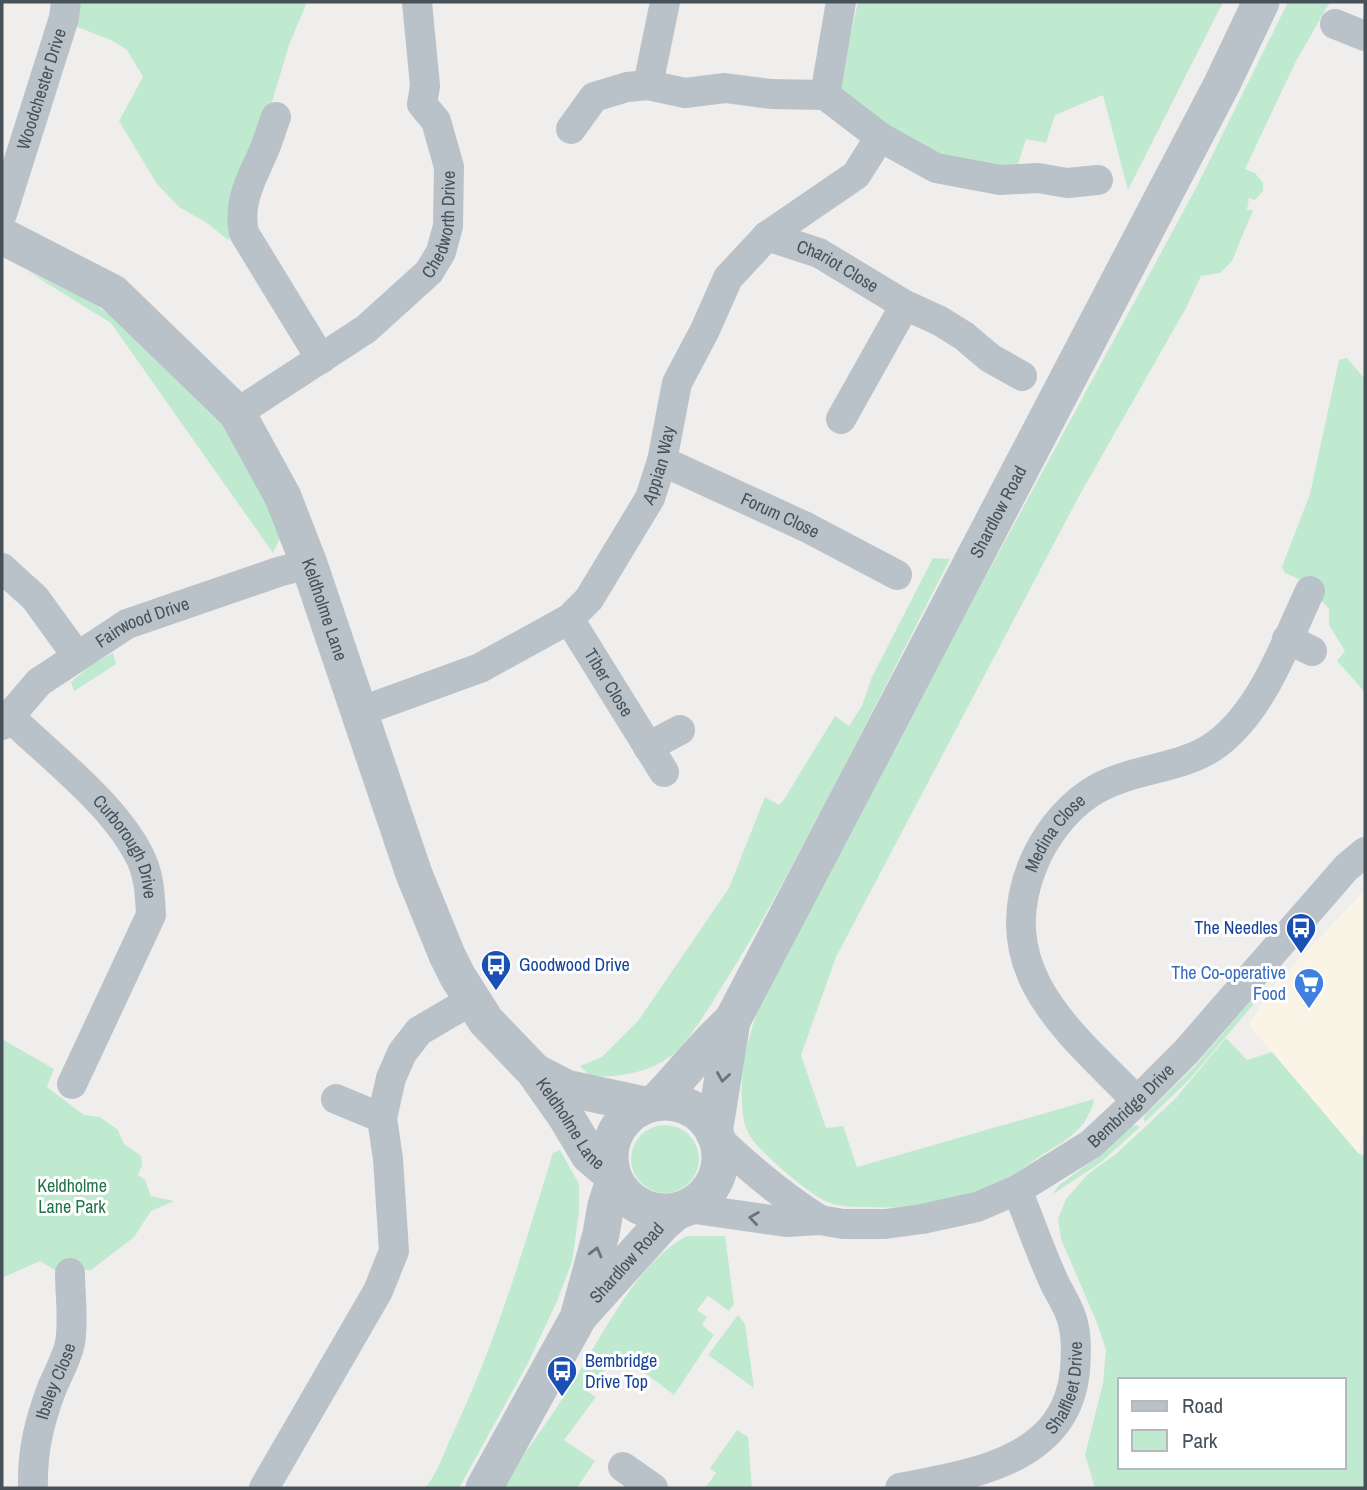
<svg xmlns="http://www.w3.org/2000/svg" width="1367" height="1490" font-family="'Archivo Narrow',sans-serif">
<rect width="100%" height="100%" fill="#f0eded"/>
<path fill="#faf4e7" d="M1365,890V1121L1359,1155L1249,1025L1269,991Z"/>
<path fill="#bfeacf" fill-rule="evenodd" d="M81,2H307L289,45L233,233L228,240L207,223L179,207L157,184L119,121L143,77L127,50L113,41L75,26Z
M858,2H1223L1128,190L1103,95L1055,115L1046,143L1026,139L1018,164L1007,168L942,161L838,92Z
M1288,2H1330L1296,61L1245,169L1255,173L1263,183V191L1255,200L1249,198L1247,210H1253L1232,261L1220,273L1201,276L1186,308L1079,496L836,957L801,1055L826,1128L843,1126L857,1167L1094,1099C1088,1129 1066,1140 1042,1155C1031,1162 1022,1170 1011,1176C968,1199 915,1210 867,1207C856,1207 840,1207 830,1203C813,1196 788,1175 774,1162C759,1148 745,1136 743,1115C733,1036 779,963 813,896L1196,188Z
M27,271L80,296L123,322L209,404L229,433L270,504L280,538L273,553L111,323Z
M1347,358L1365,379V692L1337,661L1345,651L1329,625V609L1303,581L1285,573L1282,567L1310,494L1339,360Z
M933,558L950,559C907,643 865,727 821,811C793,864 765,918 733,969C719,991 690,1042 671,1056C648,1073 617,1078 590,1076L580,1066L602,1057L638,1021L729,888L765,797L779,805L783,801L835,716L849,726L862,706L872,677Z
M113,653L116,664L74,691L71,682L91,665Z
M1251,1000H1254L1252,1006L1190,1079L1145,1122L1143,1119L1146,1114L1195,1066Z
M1226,1038L1247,1060L1272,1052L1359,1154L1365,1156V1488H1095L1085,1455L1103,1383L1106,1350L1097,1323L1061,1239L1058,1219L1066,1199L1088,1174L1116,1154L1175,1099ZM1120,1380H1344V1467H1120Z
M2,1039L54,1069L47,1087L84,1115L100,1117L118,1130L124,1144L141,1156L142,1165L138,1175L145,1180L151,1196L174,1201L151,1211L134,1237L91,1270H55L40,1261L2,1278Z
M1136,1125L1140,1127L1100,1163L1053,1194L1058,1186L1100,1155L1132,1126Z
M631 1159a34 34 0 1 1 68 0a34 34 0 1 1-68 0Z
M560,1150L579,1184V1212L572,1262L557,1301L527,1365L459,1488H425C438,1473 445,1449 454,1431C496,1342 524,1247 553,1153Z
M687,1236H725L734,1304L729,1311L708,1296L697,1310L707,1317L702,1325L714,1335L674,1395L619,1353L587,1391L596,1397L564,1440L595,1461L577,1488H499C521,1458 544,1428 564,1396C598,1346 633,1264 687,1236Z
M738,1315L745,1324L754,1388L708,1355Z
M737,1430L748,1437L752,1488H705L716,1473L710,1468Z"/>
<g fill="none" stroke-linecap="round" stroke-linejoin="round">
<g stroke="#bac2c9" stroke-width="30">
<path d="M1335,24L1365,36"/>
<path d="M825,95L841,2"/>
<path d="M276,117C272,127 269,138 265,148C253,177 237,200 244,233L321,359"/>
<path d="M571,129L594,97L627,87L648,85"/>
<path d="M880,137L936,168L1000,180L1038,178L1067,183L1098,180"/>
<path id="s1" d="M2,214L64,18L66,2"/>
<path id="s2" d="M767,236L819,253L905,305L940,321L964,336L990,358L1022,376"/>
<path id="s3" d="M237,413L366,329L429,272L441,252L448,226L449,167L436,121L422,104L425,86L417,2"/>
<path d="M841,419L905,305"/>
<path id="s4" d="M662,461L806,527L897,575"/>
<path d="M2,568L35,598L77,656"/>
<path id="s5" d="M569,619L664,772"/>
<path d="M1287,639L1312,651"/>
<path id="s6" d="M359,712L480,668L569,619L589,599L650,498L662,461L677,383L705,330L728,278L767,236L856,175L880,137L825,95L771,94L725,88L685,93L648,85L665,2"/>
<path id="s7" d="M9,716C49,755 113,804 138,853C149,872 150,894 151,915L72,1084"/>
<path id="s8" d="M2,725L39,682L127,624L278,572L309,564"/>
<path d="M648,747L680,730"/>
<path d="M336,1099L382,1118"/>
<path id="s9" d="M1137,1101C1071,1033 991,973 1032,867C1043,839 1064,810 1090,793C1129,767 1181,771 1217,744C1264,708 1285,643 1310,591"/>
<path d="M717,1138C750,1169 782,1196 820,1220"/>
<path id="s10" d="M688,1208L786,1222L820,1220L843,1224H885L922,1219L977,1207L1017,1190L1091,1144L1137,1101L1186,1052L1346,868L1365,852"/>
<path d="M623,1467L653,1488"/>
<path id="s11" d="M33,1488C32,1452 39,1422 52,1388C58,1374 67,1358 70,1343C74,1320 70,1296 70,1273"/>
<path d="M264,1488L378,1291L394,1251L388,1159L382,1118L391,1078L402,1053L419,1031L472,1000"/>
<path id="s12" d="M900,1488C972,1474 1067,1461 1075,1370C1076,1354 1077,1339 1073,1323C1070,1309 1061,1296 1055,1284C1041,1254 1030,1221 1017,1190"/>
</g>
<g stroke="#bac2c9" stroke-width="37">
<path id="s13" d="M2,236L113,293L237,413L283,497L309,564L414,874L447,955L458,977L486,1021L534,1071L565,1115L589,1155L611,1174"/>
<path d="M535,1072L566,1088L645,1105"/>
<circle cx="665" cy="1157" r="55"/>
<path d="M656,1102C682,1076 704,1045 732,1021"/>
<path id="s14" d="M714,1133L732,1021L1222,84L1261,2"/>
<path id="s15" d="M580,1315L662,1224L677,1211"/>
<path d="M484,1488L578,1318L601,1234L606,1205L614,1181"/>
</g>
</g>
<defs><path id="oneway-chevron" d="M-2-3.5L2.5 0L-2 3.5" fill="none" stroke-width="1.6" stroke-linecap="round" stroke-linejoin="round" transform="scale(1.75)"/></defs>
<g stroke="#6a737b">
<use href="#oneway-chevron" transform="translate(723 1077) rotate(99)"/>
<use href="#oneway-chevron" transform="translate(754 1218) rotate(-172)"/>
<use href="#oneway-chevron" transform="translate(596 1252) rotate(-75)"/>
</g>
<defs>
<g id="bus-pin" transform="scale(1.575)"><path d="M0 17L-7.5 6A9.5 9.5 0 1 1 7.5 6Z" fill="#1a4fb4" stroke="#fff"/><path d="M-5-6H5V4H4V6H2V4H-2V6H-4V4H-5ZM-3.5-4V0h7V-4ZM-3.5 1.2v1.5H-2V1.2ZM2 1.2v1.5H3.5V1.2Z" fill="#fff"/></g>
<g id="supermarket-pin" transform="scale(1.575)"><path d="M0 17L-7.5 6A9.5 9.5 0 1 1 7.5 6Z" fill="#3f7fe0" stroke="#fff"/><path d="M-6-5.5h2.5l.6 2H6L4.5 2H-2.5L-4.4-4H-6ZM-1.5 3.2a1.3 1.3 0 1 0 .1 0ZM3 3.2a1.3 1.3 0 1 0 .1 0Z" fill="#fff"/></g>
</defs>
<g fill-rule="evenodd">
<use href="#bus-pin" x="1301" y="928"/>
<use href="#bus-pin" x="496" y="965"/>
<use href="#supermarket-pin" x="1309" y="983"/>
<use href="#bus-pin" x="562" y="1371"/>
</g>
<g text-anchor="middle" stroke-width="6" stroke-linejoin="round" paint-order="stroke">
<g font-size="18" fill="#475159" stroke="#fff">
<text dy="6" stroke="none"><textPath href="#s1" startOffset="131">Woodchester Drive</textPath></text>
<text dy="6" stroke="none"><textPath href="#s3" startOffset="289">Chedworth Drive</textPath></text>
<text dy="6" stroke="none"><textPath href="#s2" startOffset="77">Chariot Close</textPath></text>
<text dy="6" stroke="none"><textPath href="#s6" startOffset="411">Appian Way</textPath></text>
<text dy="6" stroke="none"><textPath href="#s14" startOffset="688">Shardlow Road</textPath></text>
<text dy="6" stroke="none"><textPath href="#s4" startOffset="130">Forum Close</textPath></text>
<text dy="6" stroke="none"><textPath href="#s13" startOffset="513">Keldholme Lane</textPath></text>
<text dy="6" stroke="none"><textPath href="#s8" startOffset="177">Fairwood Drive</textPath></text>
<text dy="6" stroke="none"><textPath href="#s5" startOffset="75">Tiber Close</textPath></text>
<text dy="6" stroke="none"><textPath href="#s9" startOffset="317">Medina Close</textPath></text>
<text dy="6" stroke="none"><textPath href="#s7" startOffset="178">Curborough Drive</textPath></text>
<text dy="6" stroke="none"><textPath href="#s10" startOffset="478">Bembridge Drive</textPath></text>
<text dy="6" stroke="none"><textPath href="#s13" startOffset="1090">Keldholme Lane</textPath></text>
<text dy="6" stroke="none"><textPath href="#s15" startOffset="70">Shardlow Road</textPath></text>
<text dy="6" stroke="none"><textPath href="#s11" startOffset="110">Ibsley Close</textPath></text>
<text dy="6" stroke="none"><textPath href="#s12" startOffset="210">Shalfleet Drive</textPath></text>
</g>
<g font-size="18" fill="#164399" stroke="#fff" text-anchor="start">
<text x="1278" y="934" text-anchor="end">The Needles</text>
<text x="519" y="971">Goodwood Drive</text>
<text x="585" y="1367">Bembridge<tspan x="585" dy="21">Drive Top</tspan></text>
</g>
<g font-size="18" fill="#366cbe" stroke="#fff" text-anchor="end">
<text x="1286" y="979">The Co-operative<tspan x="1286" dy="21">Food</tspan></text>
</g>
<g font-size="18" fill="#1f7448" stroke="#fff">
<text x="72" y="1192">Keldholme<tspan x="72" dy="21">Lane Park</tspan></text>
</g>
</g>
<rect width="1367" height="1490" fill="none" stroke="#475159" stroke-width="7"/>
<rect x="1118" y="1378" width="228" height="91" fill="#ffffff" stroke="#b5b9bd" stroke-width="2"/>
<rect x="1132" y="1401" width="35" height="10" fill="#bac2c9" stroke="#b5b9bd" stroke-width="2"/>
<text x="1182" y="1413" font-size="21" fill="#475159">Road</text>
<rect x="1132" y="1430" width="35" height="21" fill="#bfeacf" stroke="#b5b9bd" stroke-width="2"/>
<text x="1182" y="1448" font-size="21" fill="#475159">Park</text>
</svg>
